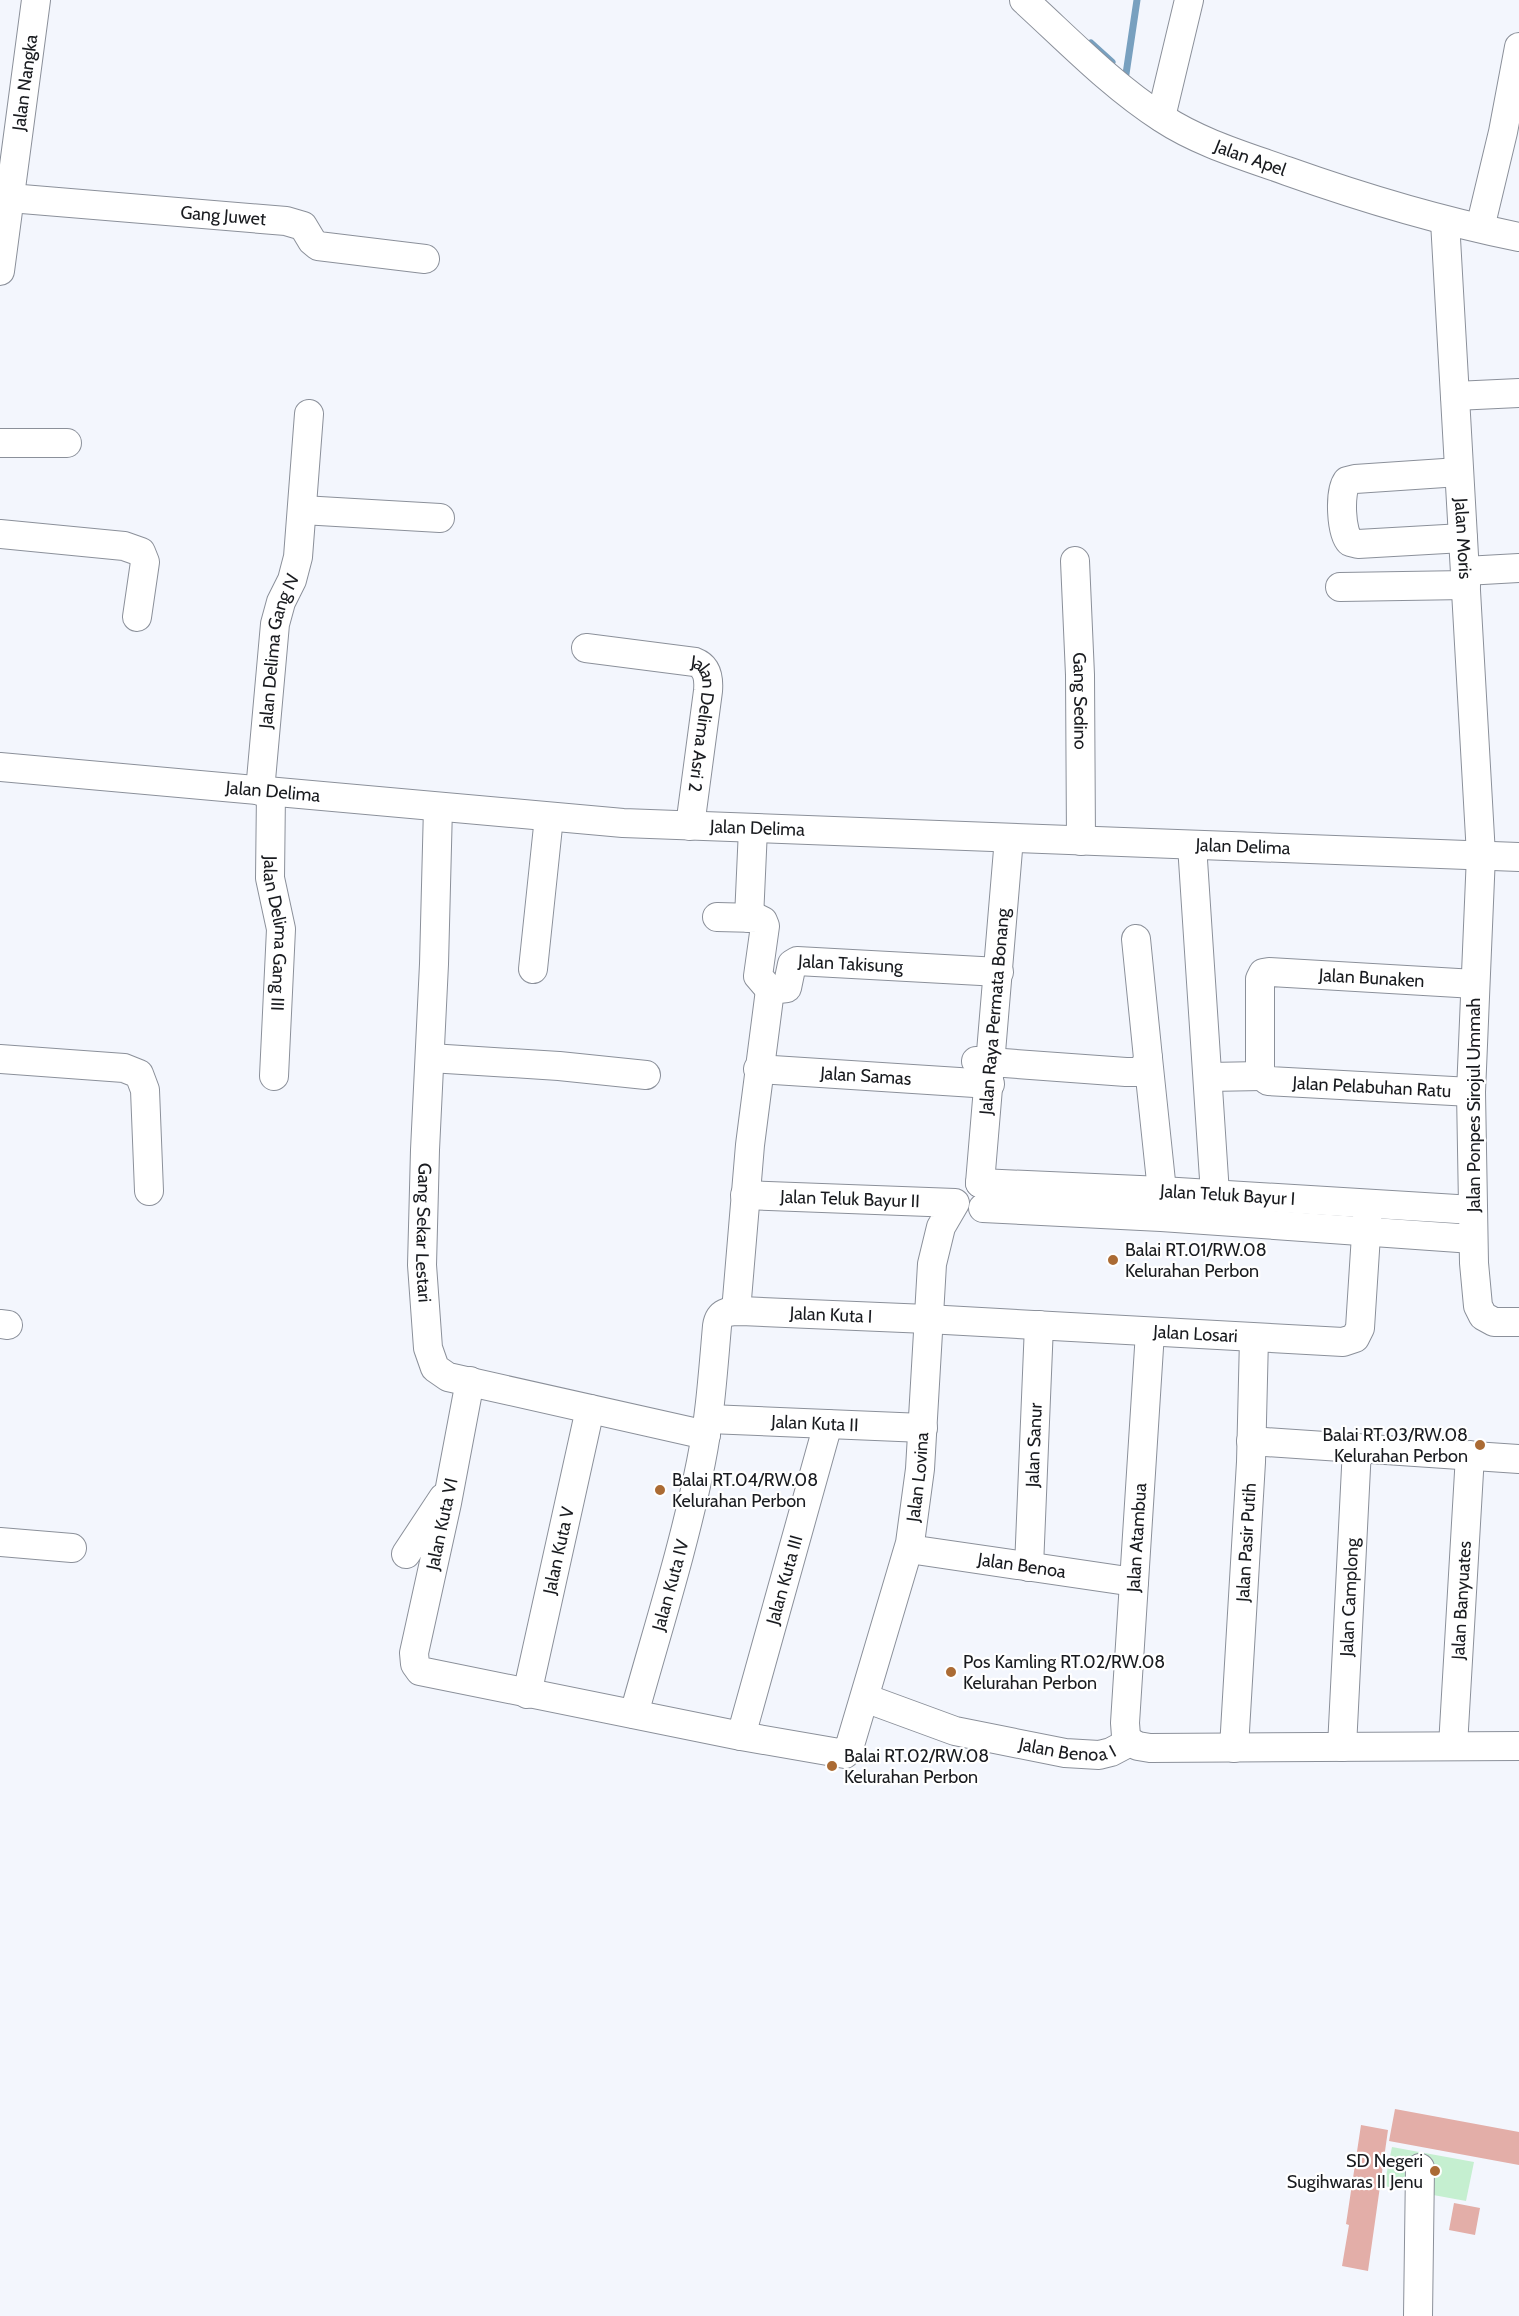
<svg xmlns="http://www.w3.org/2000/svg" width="1519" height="2316" font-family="Cabin,sans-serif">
<rect width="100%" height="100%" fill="#f3f6fd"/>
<path fill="#c5efd0" d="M1392,2147L1474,2162L1466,2201L1384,2186Z"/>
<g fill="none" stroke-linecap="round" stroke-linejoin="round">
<path stroke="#78a0bf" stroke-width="7" d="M1091,43L1112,62
M1126,74L1137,0"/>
</g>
<path fill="#e3aea8" d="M1395,2109L1519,2132V2165L1389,2141Z
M1361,2125L1388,2130L1368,2271L1342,2266L1349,2225L1346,2224Z
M1454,2203L1480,2208L1475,2235L1449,2230Z"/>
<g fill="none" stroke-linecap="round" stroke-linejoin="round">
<g stroke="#8b909a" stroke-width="30">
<g id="minor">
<path id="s1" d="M1024,0C1068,40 1112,86 1162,118C1200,143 1245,156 1287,171C1363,198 1440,221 1519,237"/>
<path d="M1161,117L1189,0"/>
<path id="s2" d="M10,198L286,221L303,226L312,241L318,246L425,259"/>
<path id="s3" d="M1445,221L1481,855L1471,1092L1474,1263L1478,1306L1483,1316L1494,1322H1519"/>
<path d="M1480,228L1503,132L1519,47"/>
<path id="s4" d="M0,271L36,0"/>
<path d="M1455,396L1519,393"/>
<path d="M0,443H67"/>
<path d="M1459,472L1355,479L1347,481C1339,492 1341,533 1350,542L1358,544L1463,538"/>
<path d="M302,510L440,518"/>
<path d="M0,534L124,546L141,552L145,562L137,617"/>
<path id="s5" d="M1075,561L1080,675L1081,841"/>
<path d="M1465,571L1519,568"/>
<path d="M1340,587L1466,585"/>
<path id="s6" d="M586,648L695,662C708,667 709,679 708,691L690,826"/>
<path id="s7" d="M0,767L623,823L1519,857"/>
<path id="s8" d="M260,791L275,624L281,602L292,580L298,557L309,414"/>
<path id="s9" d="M271,792L270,878L281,929L274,1076"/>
<path id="s10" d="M438,807L434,964L425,1150L422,1265L428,1348L435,1368L448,1377L706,1435"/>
<path d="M1192,845L1215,1194"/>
<path d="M717,917L757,918L763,921L765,926L758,976L770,990"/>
<path d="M749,918L753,829"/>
<path d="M533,969L549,817"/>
<path d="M430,1058L559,1066L646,1075"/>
<path d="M1148,1058L1162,1191L1161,1209"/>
<path d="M0,1059L124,1068L139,1074L145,1090L149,1191"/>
<path d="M976,1061L1126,1072H1137L1144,1069L1148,1058L1136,939"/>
<path id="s11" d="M758,1069L990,1084"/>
<path d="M1208,1077L1262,1076"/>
<path id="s12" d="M1471,1092L1268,1081L1262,1076L1260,1068V979L1263,973L1269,972L1475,984"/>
<path id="s13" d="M980,1183L1162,1191L1473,1210"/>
<path id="s14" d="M980,1183L1009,838"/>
<path d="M983,1208L1161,1217L1473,1239"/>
<path id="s15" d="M736,1311L750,1145L770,990L787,988L792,964L797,961L999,972"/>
<path d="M0,1324L8,1325"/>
<path id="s16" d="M470,1381L447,1503L414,1653L415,1664L420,1671L741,1736L845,1754L850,1745L910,1543L920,1469L932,1264L941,1227L955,1203L745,1195"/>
<path id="s17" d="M709,1419L923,1428"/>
<path d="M1251,1441L1519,1459"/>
<path d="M0,1542L72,1548"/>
<path id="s18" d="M909,1549L1134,1582"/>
<path d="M406,1554L443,1498"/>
<path id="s19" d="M1029,1567L1039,1325"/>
<path id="s20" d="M527,1694L590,1409"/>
<path id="s21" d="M865,1698L955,1731L1065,1753L1099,1755L1111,1752L1130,1742"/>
<path id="s22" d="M634,1714C657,1631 684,1547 701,1462C710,1417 713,1372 717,1326C719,1312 728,1311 741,1311L927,1319L1343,1342L1355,1338L1360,1328L1368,1204"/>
<path id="s23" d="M741,1736L828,1424"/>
<path id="s24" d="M1130,1742L1126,1736L1125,1723L1150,1332"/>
<path d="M1130,1742L1138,1746L1150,1748L1519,1746"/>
<path id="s25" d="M1453,1746L1470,1455"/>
<path id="s26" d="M1342,1747L1357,1448"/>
<path id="s27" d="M1234,1748L1251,1462L1254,1338"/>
<path d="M1418,2316L1420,2168"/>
</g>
</g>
<use href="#minor" stroke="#fff" stroke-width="28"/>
</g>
<g fill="#ab6b34" stroke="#fff" stroke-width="2">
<circle cx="1113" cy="1260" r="6"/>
<circle cx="1480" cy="1445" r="6"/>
<circle cx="660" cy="1490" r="6"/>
<circle cx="951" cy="1672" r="6"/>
<circle cx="832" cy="1766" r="6"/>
<circle cx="1435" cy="2171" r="6"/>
</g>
<g text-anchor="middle" stroke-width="4.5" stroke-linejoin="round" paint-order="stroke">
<g font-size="18" fill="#191b1f" stroke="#fff">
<text dy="6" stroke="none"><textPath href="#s4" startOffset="190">Jalan Nangka</textPath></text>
<text dy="6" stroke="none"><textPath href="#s1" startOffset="279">Jalan Apel</textPath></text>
<text dy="6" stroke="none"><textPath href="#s2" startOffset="214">Gang Juwet</textPath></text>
<text dy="6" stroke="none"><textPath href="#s3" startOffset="318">Jalan Moris</textPath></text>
<text dy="6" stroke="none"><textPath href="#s8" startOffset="142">Jalan Delima Gang IV</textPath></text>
<text dy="6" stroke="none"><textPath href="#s5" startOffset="140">Gang Sedino</textPath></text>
<text dy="6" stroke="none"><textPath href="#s6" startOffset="176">Jalan Delima Asri 2</textPath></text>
<text dy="6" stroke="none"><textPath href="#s7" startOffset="274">Jalan Delima</textPath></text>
<text dy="6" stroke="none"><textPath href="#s7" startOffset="760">Jalan Delima</textPath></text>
<text dy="6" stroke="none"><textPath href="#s7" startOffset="1246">Jalan Delima</textPath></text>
<text dy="6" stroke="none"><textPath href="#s9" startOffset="142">Jalan Delima Gang III</textPath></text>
<text dy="6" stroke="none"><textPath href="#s15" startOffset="424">Jalan Takisung</textPath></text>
<text dy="6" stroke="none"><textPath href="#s12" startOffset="424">Jalan Bunaken</textPath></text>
<text dy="6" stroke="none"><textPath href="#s14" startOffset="172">Jalan Raya Permata Bonang</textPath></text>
<text dy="6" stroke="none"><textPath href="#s11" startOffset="108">Jalan Samas</textPath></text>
<text transform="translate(1372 1087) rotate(3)" y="6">Jalan Pelabuhan Ratu</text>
<text transform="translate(1474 1105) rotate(-90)" y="6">Jalan Ponpes Sirojul Ummah</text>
<text dy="6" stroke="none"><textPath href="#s13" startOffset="248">Jalan Teluk Bayur I</textPath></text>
<text transform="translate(850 1199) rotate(2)" y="6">Jalan Teluk Bayur II</text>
<text dy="6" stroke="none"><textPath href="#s10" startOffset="426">Gang Sekar Lestari</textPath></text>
<text dy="6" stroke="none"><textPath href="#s22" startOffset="520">Jalan Kuta I</textPath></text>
<text dy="6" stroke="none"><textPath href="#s22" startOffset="885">Jalan Losari</textPath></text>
<text dy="6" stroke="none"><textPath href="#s17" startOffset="106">Jalan Kuta II</textPath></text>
<text dy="6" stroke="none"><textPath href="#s19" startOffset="122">Jalan Sanur</textPath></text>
<text dy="6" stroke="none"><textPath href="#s16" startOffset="1018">Jalan Lovina</textPath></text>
<text transform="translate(442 1524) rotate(-78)" y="6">Jalan Kuta VI</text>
<text dy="6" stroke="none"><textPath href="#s24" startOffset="206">Jalan Atambua</textPath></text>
<text dy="6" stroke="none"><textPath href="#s27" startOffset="206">Jalan Pasir Putih</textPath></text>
<text dy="6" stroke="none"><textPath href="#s20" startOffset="147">Jalan Kuta V</textPath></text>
<text dy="6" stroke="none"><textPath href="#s18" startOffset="114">Jalan Benoa</textPath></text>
<text dy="6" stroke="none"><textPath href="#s23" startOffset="162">Jalan Kuta III</textPath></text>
<text dy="6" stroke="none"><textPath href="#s22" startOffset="134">Jalan Kuta IV</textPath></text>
<text dy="6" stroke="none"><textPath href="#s26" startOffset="150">Jalan Camplong</textPath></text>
<text dy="6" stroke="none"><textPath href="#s25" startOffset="146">Jalan Banyuates</textPath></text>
<text dy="6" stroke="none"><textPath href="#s21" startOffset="210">Jalan Benoa I</textPath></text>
</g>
<g font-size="18" fill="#191b1f" stroke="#fff" text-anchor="start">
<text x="1125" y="1256">Balai RT.01/RW.08<tspan x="1125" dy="21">Kelurahan Perbon</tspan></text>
<text x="1468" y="1441" text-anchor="end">Balai RT.03/RW.08<tspan x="1468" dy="21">Kelurahan Perbon</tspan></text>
<text x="672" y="1486">Balai RT.04/RW.08<tspan x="672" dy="21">Kelurahan Perbon</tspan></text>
<text x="963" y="1668">Pos Kamling RT.02/RW.08<tspan x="963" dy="21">Kelurahan Perbon</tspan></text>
<text x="844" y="1762">Balai RT.02/RW.08<tspan x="844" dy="21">Kelurahan Perbon</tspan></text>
<text x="1423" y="2167" text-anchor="end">SD Negeri<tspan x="1423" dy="21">Sugihwaras II Jenu</tspan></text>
</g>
</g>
</svg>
